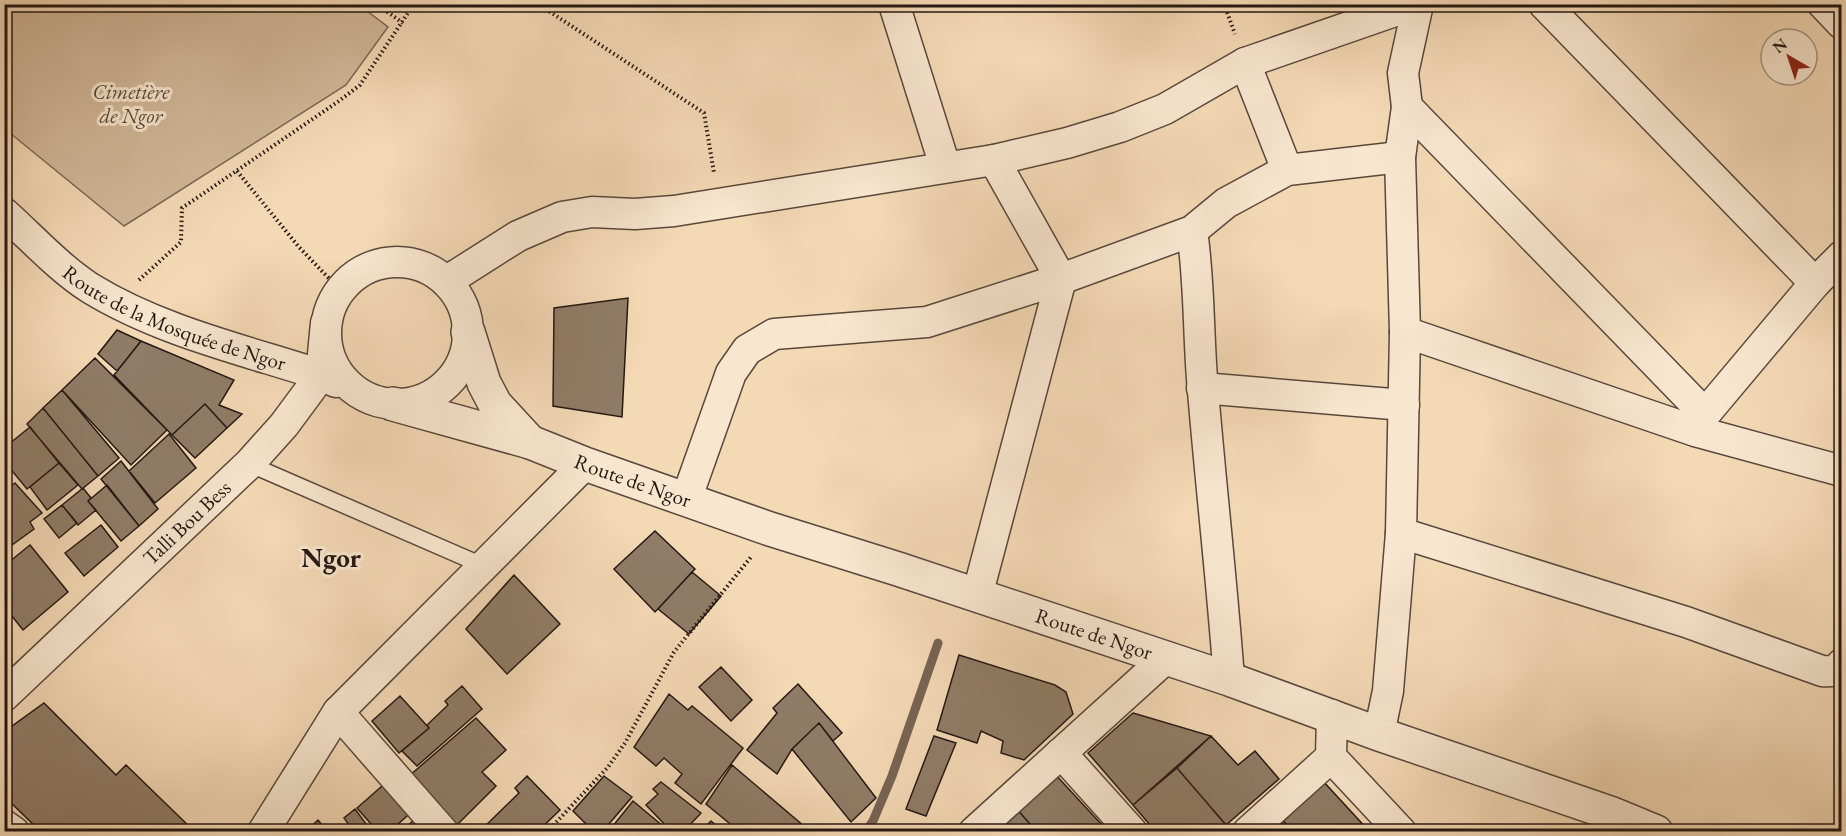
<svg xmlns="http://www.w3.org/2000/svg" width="1846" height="836" font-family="'EB Garamond',serif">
<rect width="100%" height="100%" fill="#f4d9b5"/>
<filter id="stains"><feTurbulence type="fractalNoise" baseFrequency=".00333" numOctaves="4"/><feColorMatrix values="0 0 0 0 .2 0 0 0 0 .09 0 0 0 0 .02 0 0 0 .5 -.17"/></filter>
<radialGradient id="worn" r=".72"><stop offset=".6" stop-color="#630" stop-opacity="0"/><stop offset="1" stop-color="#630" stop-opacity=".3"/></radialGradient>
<path fill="#d1b899" stroke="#7a6856" stroke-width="1.5" d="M4,5H359L388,27L346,85L124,226L5,129Z"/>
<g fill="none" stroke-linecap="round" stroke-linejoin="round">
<path stroke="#766453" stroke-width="9" d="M866,832L873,821L892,776L938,643"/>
</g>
<path fill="#907c67" stroke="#241813" stroke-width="1.5" d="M628,298L622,417L553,406L554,308Z
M117,330L141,341L117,371L98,354Z
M141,341L234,380L219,405L242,414L227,428L205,404L172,435L114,375Z
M95,358L167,430L131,465L62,390Z
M62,390L119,458L98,476L43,408Z
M205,404L227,428L195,458L172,435Z
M43,408L98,476L82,489L27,424Z
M30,427L59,463L27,489L4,461V448Z
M169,434L196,468L155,503L129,471Z
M121,461L158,509L139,526L101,479Z
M59,463L78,485L47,510L30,487Z
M15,483L42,513L30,522L34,529L12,545L4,534V491Z
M107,485L139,526L121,541L88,501Z
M83,488L91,498L88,501L96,510L78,525L62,505Z
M62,505L77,523L59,538L44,519Z
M101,525L118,547L84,576L65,553Z
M655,531L695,569L655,612L614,569Z
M30,545L68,592L23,630L4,606V566Z
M692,572L721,596L689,634L658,609Z
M514,575L560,624L507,674L466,629Z
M959,655L1055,685L1066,692L1073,714L1024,760L1001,753L1003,741L981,731L977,743L937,730Z
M721,667L752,700L731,721L699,687Z
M798,684L842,733L833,741L819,723L792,749L777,774L747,750L777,713L773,708Z
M462,686L482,709L417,766L402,751L429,728L427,725L448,705L445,701Z
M669,694L688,710L692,706L743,748L701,804L675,783L682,774L664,758L656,766L634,747Z
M400,696L429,728L399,753L372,721Z
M44,703L116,775L126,765L195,832H56L49,824L39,830L4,796V732Z
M1133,713L1211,736L1133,805L1088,753Z
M476,718L506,750L482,772L496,786L455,827L409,776Z
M819,723L876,798L851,822L792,749Z
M934,736L956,743L926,816L906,809Z
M1211,736L1238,765L1255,751L1279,779L1226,825L1177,768Z
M732,765L811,832H740L706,804Z
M1177,768L1226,825L1218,832H1156L1133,805Z
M1053,772L1103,826L1097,832H1037L1015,807Z
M527,776L560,810L537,832H479L519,793L515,788Z
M604,776L632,797L602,832H594L573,811Z
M390,779L415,809L389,832H378L357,808Z
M1322,780L1369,831L1368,832H1293L1280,817Z
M661,782L701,813L683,832H672L646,805L658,794L653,789Z
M633,801L670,832H608Z
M1015,807L1037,832H988Z
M355,809L372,832H354L344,818Z
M417,817L430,832H401Z
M1280,817L1293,832H1264Z
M318,820L328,832H305Z
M711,821L724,832H700Z"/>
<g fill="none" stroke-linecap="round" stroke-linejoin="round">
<g stroke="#58483c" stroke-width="18">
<path id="service" d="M249,464L484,566"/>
</g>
<g stroke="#58483c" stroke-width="33">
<g id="minor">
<path d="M894,4L945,166"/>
<path d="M1544,4L1815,283"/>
<path d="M1823,4L1842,24"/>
<path d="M1245,63L1287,170"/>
<path d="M1407,107L1705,414"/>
<path id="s1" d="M4,213C32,238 59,268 90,288C160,331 244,350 321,375L336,382"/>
<path d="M1192,231C1200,284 1198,338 1203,391C1211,487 1222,583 1229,679"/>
<circle cx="397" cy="333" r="71"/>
<path d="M447,281L518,236L562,217L592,212L635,214L674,211L994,160L1067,143L1120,127L1165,109L1245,63L1415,4"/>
<path d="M1405,332L1695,431L1842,471"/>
<path d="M1202,388L1404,405"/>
<path d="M1696,431L1705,414L1815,283L1842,256"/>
<path d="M686,500L731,373L747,350L774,334L927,322L1061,279L1192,231L1226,203L1287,170L1400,157"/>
<path d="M1401,533L1686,622L1822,671C1831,672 1836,671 1842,664"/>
<path d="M977,596L1061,279L994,160"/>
<path id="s2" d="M4,696L249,464L284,425L321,375L326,323"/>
<path d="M338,712L443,832"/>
<path d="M1332,715L1331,757L1401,832"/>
<path d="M1379,734L1388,691L1401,533L1405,332L1400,157L1407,107L1403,73L1418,4"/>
<path d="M1061,753L1132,832"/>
<path d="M4,825L14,832"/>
<path d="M263,832L338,712L585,464"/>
<path d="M974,832L1166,658"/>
<path d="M1248,832L1331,757"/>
</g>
</g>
<g stroke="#58483c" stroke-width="36">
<g id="tertiary">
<path d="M468,332L484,383L495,404L530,442"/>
<path id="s3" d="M393,404L530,442L585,464L770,529L898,569L1229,679L1379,734L1610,813L1656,832"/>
</g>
</g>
<path stroke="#241813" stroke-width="4" stroke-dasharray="1.5 3" stroke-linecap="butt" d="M376,4L403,23
M538,4L704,113L714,173
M1224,4L1235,34
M237,171L298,246L340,290
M139,280L181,242L182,208L339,101L360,85L414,4
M547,832L608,767L625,743L674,652L751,557
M857,832L863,825"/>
<use href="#service" stroke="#f8e6cf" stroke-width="15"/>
<use href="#minor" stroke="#f8e6cf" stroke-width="30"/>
<use href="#tertiary" stroke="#f8e6cf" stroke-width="33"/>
</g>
<g text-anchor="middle" stroke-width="6" stroke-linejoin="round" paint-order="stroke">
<g font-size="21" font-style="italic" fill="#58483b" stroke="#f8e6cf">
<text x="131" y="99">Cimetière<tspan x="131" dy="24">de Ngor</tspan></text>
</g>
<g font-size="21" fill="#241813" stroke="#f8e6cf">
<text dy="7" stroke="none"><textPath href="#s1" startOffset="204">Route de la Mosquée de Ngor</textPath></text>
<text dy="7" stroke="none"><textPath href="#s3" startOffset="252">Route de Ngor</textPath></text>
<text dy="7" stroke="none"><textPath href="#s2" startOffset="252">Talli Bou Bess</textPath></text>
<text dy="7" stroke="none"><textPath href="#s3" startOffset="738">Route de Ngor</textPath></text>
</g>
<g font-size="27" font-weight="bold" fill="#241813" stroke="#f8e6cf">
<text x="331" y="567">Ngor</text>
</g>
</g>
<rect width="1846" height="836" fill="none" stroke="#f4d9b5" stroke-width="24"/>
<rect x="6" y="6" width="1834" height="824" fill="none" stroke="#241813" stroke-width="3"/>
<rect x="12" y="12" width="1822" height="812" fill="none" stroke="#241813" stroke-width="1.5"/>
<g transform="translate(1789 57) rotate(321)"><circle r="28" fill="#f8e6cf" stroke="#a39484" stroke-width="1.5"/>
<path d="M0-4.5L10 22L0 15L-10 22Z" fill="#8f2418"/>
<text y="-9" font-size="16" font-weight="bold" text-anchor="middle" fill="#241813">N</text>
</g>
<rect width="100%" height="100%" filter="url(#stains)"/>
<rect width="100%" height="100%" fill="url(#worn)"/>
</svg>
